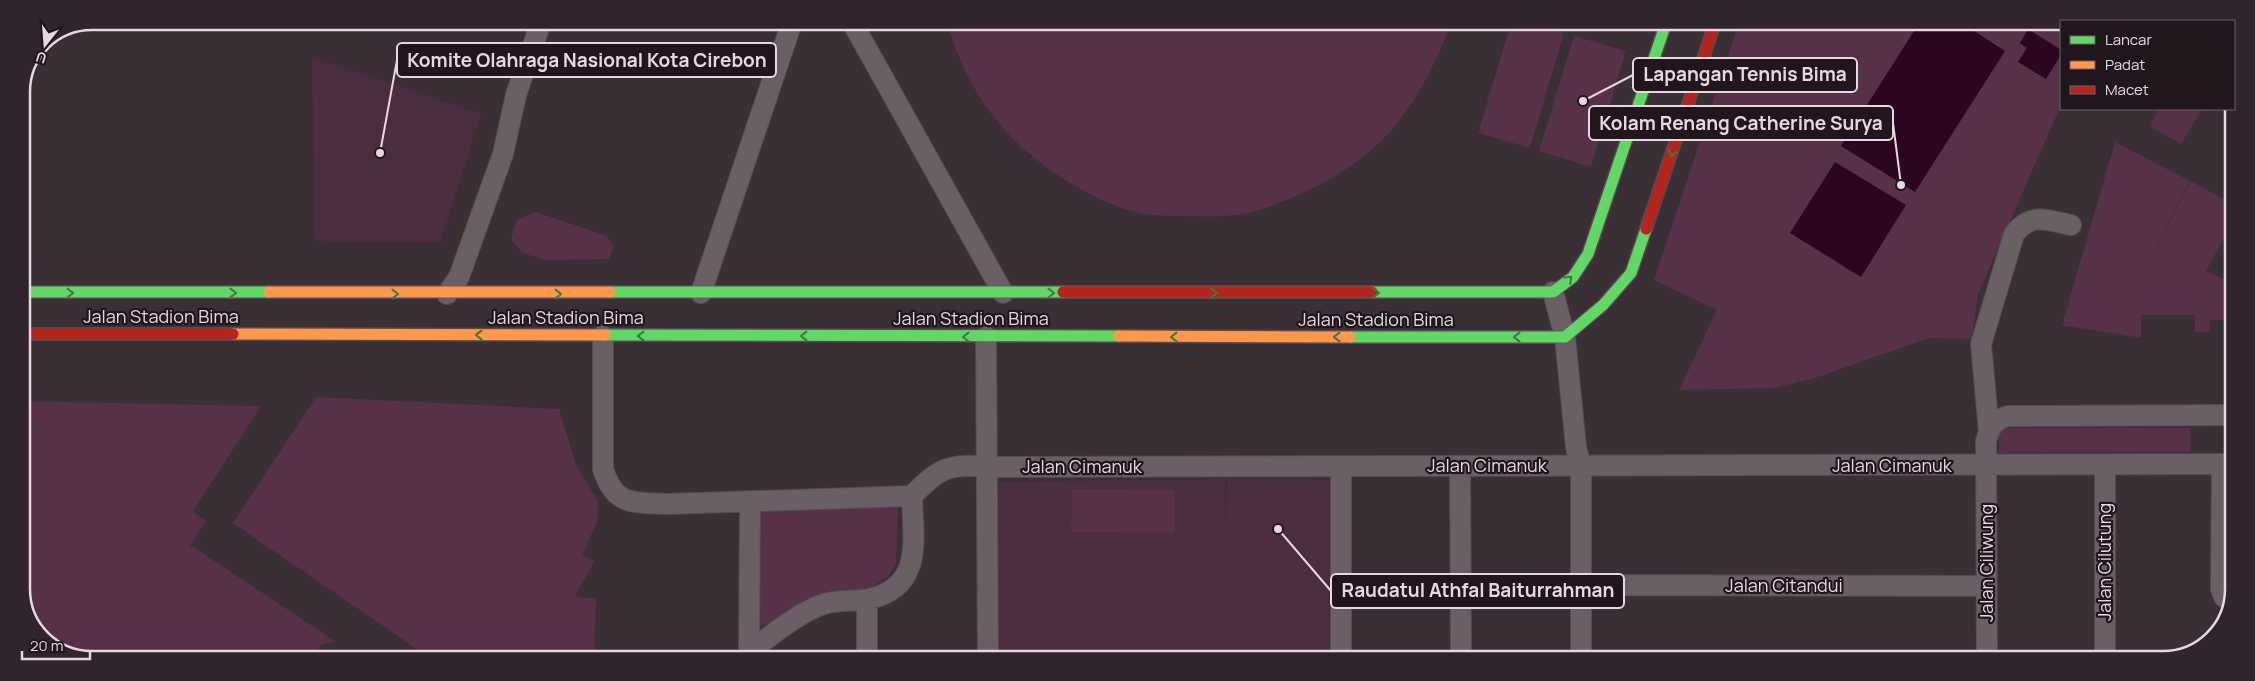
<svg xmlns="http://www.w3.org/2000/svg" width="2255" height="681" font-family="Manrope,sans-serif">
<rect width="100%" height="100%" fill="#3b2f36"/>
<path fill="#4a2e3f" d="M312,57L481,114L440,243L315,241Z
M1225,479L1226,557L1227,479L1330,480L1329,659L997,658V482Z"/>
<path fill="#563147" d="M947,22L1451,23C1436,63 1417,102 1388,134C1362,162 1326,184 1291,198C1278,203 1265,209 1252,212C1232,217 1209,217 1188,216C1170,216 1150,216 1132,211C1109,205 1087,193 1067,181C1005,142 967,93 947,22Z
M1511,23H1532L1564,33L1530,148L1478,133Z
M1739,23L2061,24V105L1978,294L1972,339L1929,338L1812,379L1773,388L1679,390L1717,310L1654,280Z
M1574,36L1626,51L1591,167L1539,151Z
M2159,109H2202L2181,144L2150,126Z
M2115,142L2190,181L2138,283L2191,181L2233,204V222L2206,271L2225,280L2226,294L2233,309V320H2210V332H2195V315H2141V338L2062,325Z
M536,212L607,236L613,246L609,259L546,260L522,253L511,239L517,220Z
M316,397L559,409L576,465L598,501L597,521L582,556L595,561L575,595L579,598H596L594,658H430L233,523Z
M21,401L261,406L193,511L206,521L190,545L335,641L320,645L315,658L73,657L36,632L21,594Z
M1999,428H2190L2191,452L1999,453Z
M1072,489L1175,490V533L1071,532Z
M898,505L896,562L894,568L888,576L874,586L859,593L821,596L765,625L757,627L759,513L762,511Z"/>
<path fill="#2c0620" d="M1919,23H1962L2005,51L1915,192L1841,146Z
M2028,29L2061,50V55L2046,79L2018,62L2027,48L2020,43Z
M1835,162L1906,205L1861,277L1790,233Z"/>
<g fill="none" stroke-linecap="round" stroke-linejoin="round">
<g stroke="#564b51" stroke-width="22">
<path id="street" d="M852,22L1003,293
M1553,292L1565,337L1576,447L1581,466V659
M701,293L792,22
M447,294L459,277L503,154L516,95L541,22
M603,336V469C615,507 633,502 668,504L912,496
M986,337L988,658
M1989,432L1981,344L2014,234C2031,212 2048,220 2071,225
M2222,464L2221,589L2224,597L2231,600
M2105,465V660
M1460,466L1461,659
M1581,585L1987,586
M750,651C771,636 799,612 824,604C838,599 854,602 869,599C924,587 913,539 912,496C939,468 949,463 988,467L2232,464
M749,658L750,502
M867,658V600
M1341,659V466
M1987,660L1986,441C1990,427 1994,420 2008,416L2232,415"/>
</g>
<g stroke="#564b51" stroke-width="14">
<path id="fast" d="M21,292H269
M610,292H1063
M1372,292H1553L1573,277L1588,254L1666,23
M605,335L1119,336
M1350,337H1565L1603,305L1631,273L1646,229"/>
</g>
<g stroke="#564b51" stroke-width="14">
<path id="slow" d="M269,292H610
M233,334L605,335
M1119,336L1350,337"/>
</g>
<g stroke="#564b51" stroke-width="14">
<path id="jam" d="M1646,229L1715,23
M1063,292H1372
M21,334H233"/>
</g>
<use href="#street" stroke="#6a5f65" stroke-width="20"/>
<use href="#fast" stroke="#63d668" stroke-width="11"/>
<use href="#slow" stroke="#ff974d" stroke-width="11"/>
<use href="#jam" stroke="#b3261e" stroke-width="11"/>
</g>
<defs><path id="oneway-chevron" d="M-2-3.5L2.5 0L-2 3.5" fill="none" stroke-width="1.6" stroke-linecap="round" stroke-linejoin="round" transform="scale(1.25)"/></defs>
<g stroke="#427642">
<use href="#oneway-chevron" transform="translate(1672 153) rotate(108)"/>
<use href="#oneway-chevron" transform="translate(1569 279) rotate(-43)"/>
<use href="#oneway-chevron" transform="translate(70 293)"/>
<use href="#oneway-chevron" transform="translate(233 293)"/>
<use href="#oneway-chevron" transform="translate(1051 293)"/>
<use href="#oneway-chevron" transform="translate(1214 293)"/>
<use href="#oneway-chevron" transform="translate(1376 293)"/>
<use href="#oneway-chevron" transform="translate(395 294)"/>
<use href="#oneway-chevron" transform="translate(558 294)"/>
<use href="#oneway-chevron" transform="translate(479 335) rotate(-180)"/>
<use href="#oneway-chevron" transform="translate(641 336) rotate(-180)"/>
<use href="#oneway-chevron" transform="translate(804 336) rotate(-180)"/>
<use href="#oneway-chevron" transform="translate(966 337) rotate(-180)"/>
<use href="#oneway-chevron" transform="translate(1174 337) rotate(-180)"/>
<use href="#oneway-chevron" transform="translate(1337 337) rotate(-180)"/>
<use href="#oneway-chevron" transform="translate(1517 337) rotate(-180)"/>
</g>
<g text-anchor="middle" stroke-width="4.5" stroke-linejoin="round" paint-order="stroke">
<g font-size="18" fill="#e7d7e0" stroke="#20161c">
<text x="161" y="323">Jalan Stadion Bima</text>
<text x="566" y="324">Jalan Stadion Bima</text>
<text x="971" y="325">Jalan Stadion Bima</text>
<text x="1376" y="326">Jalan Stadion Bima</text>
<text x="1487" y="472">Jalan Cimanuk</text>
<text x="1892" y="472">Jalan Cimanuk</text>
<text x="1082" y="473">Jalan Cimanuk</text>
<text transform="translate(2105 562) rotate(-90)" y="6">Jalan Cilutung</text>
<text transform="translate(1987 563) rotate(-90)" y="6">Jalan Ciliwung</text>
<text x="1784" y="592">Jalan Citandui</text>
</g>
</g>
<path d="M0 0H2255V681H0ZM92 30H2163A62 62 0 0 1 2225 92V589A62 62 0 0 1 2163 651H92A62 62 0 0 1 30 589V92A62 62 0 0 1 92 30Z" fill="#30252c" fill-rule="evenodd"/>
<path fill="none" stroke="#e7d7e0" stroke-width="2.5" d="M92 30H2163A62 62 0 0 1 2225 92V589A62 62 0 0 1 2163 651H92A62 62 0 0 1 30 589V92A62 62 0 0 1 92 30Z"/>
<path fill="none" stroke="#e7d7e0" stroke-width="2" d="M380 153L397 60M1583 101L1633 75M1901 185L1893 123M1278 529L1331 591"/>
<g fill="#e7d7e0" stroke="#20161c" stroke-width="2">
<circle cx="380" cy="153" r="5"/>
<circle cx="1583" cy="101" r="5"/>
<circle cx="1901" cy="185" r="5"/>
<circle cx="1278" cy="529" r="5"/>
</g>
<g fill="#20161c" stroke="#e7d7e0" stroke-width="2">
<rect x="397" y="43" width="379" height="34" rx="5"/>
<rect x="1633" y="58" width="224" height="34" rx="5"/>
<rect x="1589" y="106" width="304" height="34" rx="5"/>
<rect x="1331" y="574" width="293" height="34" rx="5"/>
</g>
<g font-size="19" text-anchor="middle" font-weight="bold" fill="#e7d7e0">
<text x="587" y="67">Komite Olahraga Nasional Kota Cirebon</text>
<text x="1745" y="81">Lapangan Tennis Bima</text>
<text x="1741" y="130">Kolam Renang Catherine Surya</text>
<text x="1478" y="597">Raudatul Athfal Baiturrahman</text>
</g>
<rect x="2060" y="20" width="175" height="90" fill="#20161c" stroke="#70636a"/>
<rect x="2070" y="36" width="25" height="8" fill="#63d668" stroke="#70636a"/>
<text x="2105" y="45" font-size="15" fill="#e7d7e0">Lancar</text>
<rect x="2070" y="61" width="25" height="8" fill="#ff974d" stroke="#70636a"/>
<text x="2105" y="70" font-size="15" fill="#e7d7e0">Padat</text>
<rect x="2070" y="86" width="25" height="8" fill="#b3261e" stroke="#70636a"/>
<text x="2105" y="95" font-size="15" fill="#e7d7e0">Macet</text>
<g transform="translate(45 45) rotate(197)" stroke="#20161c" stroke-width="4" paint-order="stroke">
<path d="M0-4L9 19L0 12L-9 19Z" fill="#e7d7e0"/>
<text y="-8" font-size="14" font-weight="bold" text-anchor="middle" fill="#e7d7e0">U</text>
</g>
<path d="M22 651v8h68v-8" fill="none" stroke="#e7d7e0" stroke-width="2.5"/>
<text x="30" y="651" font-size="15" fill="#e7d7e0" stroke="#20161c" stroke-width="4" paint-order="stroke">20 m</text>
</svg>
